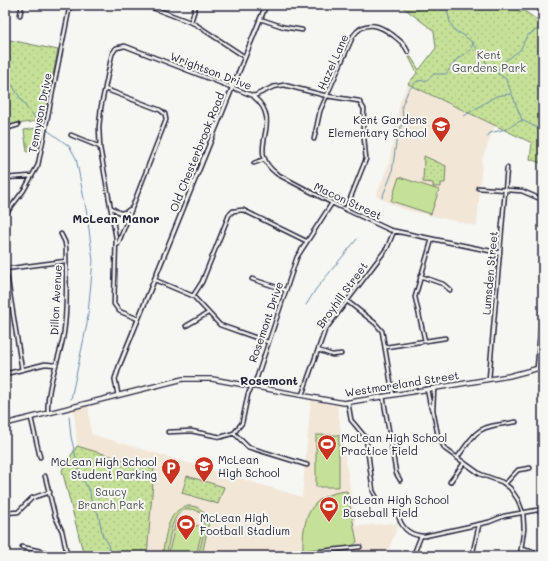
<svg xmlns="http://www.w3.org/2000/svg" width="548" height="561" font-family="Mali,sans-serif">
<defs>
<pattern id="forest-firs" width="22" height="20" patternUnits="userSpaceOnUse"><rect width="22" height="20" fill="#c5e097"/><path d="M5 1l3.5 6h-7zM16 11l3.5 6h-7z" fill="#a9c083"/></pattern>
<pattern id="park-dots" width="8" height="8" patternUnits="userSpaceOnUse"><rect width="8" height="8" fill="#c5e097"/><path d="M2 2h.1M6 6h.1" fill="none" stroke="#a9c083" stroke-width="1.8" stroke-linecap="round"/></pattern>
</defs>
<rect width="100%" height="100%" fill="#f6f6f2"/>
<filter id="ink" filterUnits="userSpaceOnUse"><feTurbulence type="fractalNoise" baseFrequency=".025" numOctaves="2"/><feDisplacementMap in="SourceGraphic" scale="8" xChannelSelector="R" yChannelSelector="G"/><feConvolveMatrix kernelMatrix="1 2 1 2 8 2 1 2 1" color-interpolation-filters="sRGB"/></filter>
<g filter="url(#ink)">
<path fill="#f2e6d7" d="M408,85L495,126L482,160L477,226L402,209L376,196L389,164L400,101Z
M311,400L337,406L356,526L399,523L386,556H147L154,469L77,446L74,407L88,403L91,434L302,497Z"/>
<path fill="#c5e097" stroke="#748169" d="M399,177L439,190L431,214L391,201Z
M316,435H339V487H316Z
M347,491L357,542C350,551 315,551 303,552C302,519 309,494 347,491Z
M188,506C198,505 206,512 209,521L202,556H198C201,543 214,509 189,509C184,509 179,512 176,517C170,527 169,544 166,556H162C166,538 166,510 188,506Z
M176,521L203,527L196,556H168Z"/>
<path fill="url(#forest-firs)" stroke="#748169" d="M37,128L41,132L37,150L27,152L24,130Z"/>
<path fill="url(#park-dots)" stroke="#748169" d="M400,5H511L520,13L523,10L543,24V164L530,159L532,143L408,84L417,73L409,57H411L419,70L436,48L434,31Z
M5,39L58,50L44,120L5,126V78L9,77L5,69Z
M424,156L446,166L445,183H441V187H433V183L423,182Z
M77,446L154,469L147,556H84L62,470Z
M187,476L224,487L218,504L182,493Z"/>
<g fill="none" stroke-linecap="round" stroke-linejoin="round">
<path stroke="#688dac" stroke-width="1" d="M446,5L450,22L455,31L462,34L473,43L490,68L506,79L522,120L543,131
M5,57V59
M497,71L504,62L520,50L527,36L541,27
M5,74L28,110L43,127L69,146L76,158L87,214L93,261L87,324L71,399
M464,116L496,96L510,94
M487,137L490,133L506,129L522,120
M382,198L392,173L397,136L403,122L402,106L408,91L417,81L427,80L434,74H446L457,59L471,50L473,43
M306,305L316,289L357,239
M69,416L71,437L80,474L90,492L92,506L98,513L103,537L107,541L111,556"/>
<g stroke="#22223b" stroke-width="5.5">
<path id="minor" d="M145,5L195,24L245,57
M20,15L22,5
M260,19L284,27L302,30
M191,22L196,5
M105,89L160,110L165,114L166,120L118,244
M254,97C286,124 243,149 277,174L332,203L390,230L500,253
M5,129L18,125
M71,135L100,147
M314,139L320,111L353,36C365,19 380,25 394,36C400,41 405,44 408,52
M254,163L265,159
M5,178L32,176
M478,188L522,191L543,200
M112,208L120,213L126,212L130,209
M5,215L24,190L38,165L70,5
M5,269L66,261
M6,269L22,370
M420,276L443,284L450,290
M252,279L285,290
M155,280L193,296L220,325L268,342
M193,296L202,282L229,215L233,211L243,210L306,241
M347,301L375,323L382,331L393,395
M138,319L119,311L114,304L116,238L100,148L99,127L101,107L112,54L116,48L125,46L254,96L273,87L284,85L327,96L359,101L364,109L363,127L366,159L346,209
M186,326L208,313
M425,341L415,297L432,239
M386,347L445,338
M318,350L332,355L341,354
M537,368L543,301
M5,374L45,364L56,365
M489,379L507,168
M427,389L430,404L433,410L438,436L445,449L480,474L502,482L510,488L518,500L523,513L524,529L520,556
M302,395L325,330L387,248L394,231
M383,396L396,473L400,480
M348,402L351,420L366,438L373,491L378,500
M433,409L434,388
M48,413C46,387 58,364 63,338C68,310 66,278 66,249L65,242L61,234
M31,418L40,457
M168,432L191,431L221,437L234,433L242,423L248,394L257,377L297,257L332,203
M234,433L248,447L307,465
M457,458C480,426 477,428 516,422
M45,476L55,516L62,531L67,554
M450,482L464,463
M505,484L518,470L530,468
M5,513L18,512L32,498L50,492
M399,518C403,530 412,536 425,536L489,522L504,516L543,509
M22,547L45,552L44,556
M521,549L543,554
M304,553L360,547
M413,556L421,536
M472,556L479,525"/>
</g>
<g stroke="#22223b" stroke-width="6">
<path id="tertiary" d="M118,395L115,379L120,364L266,5"/>
</g>
<g stroke="#22223b" stroke-width="6">
<path id="secondary" d="M5,424L183,379H212L344,403L509,376L543,367"/>
</g>
<use href="#minor" stroke="#f6f6f2" stroke-width="2.5"/>
<use href="#tertiary" stroke="#f6f6f2" stroke-width="3"/>
<use href="#secondary" stroke="#f6f6f2" stroke-width="3.5"/>
</g>
</g>
<defs>
<g id="school-pin" transform="scale(1)"><path d="M0 17L-7.5 6A9.5 9.5 0 1 1 7.5 6Z" fill="#c8321e" stroke="#f6f6f2"/><path d="M0-5L7-2L0 1L-7-2ZM-4 1L0 2.5L4 1V4Q0 6-4 4Z" fill="#fff"/></g>
<g id="stadium-pin" transform="scale(1)"><path d="M0 17L-7.5 6A9.5 9.5 0 1 1 7.5 6Z" fill="#c8321e" stroke="#f6f6f2"/><path d="M0-5a6.5 5 0 1 0 0 10a6.5 5 0 1 0 0-10ZM-3.5-1.8h7v3.6h-7Z" fill="#fff"/></g>
<g id="parking-pin" transform="scale(1)"><path d="M0 17L-7.5 6A9.5 9.5 0 1 1 7.5 6Z" fill="#c8321e" stroke="#f6f6f2"/><path d="M-3.5-5.5H1a3.5 3.5 0 0 1 0 7H-1V5.5H-3.5ZM-1-3.4V-.6H.8a1.4 1.4 0 0 0 0-2.8Z" fill="#fff"/></g>
</defs>
<g fill-rule="evenodd">
<use href="#school-pin" x="441" y="126"/>
<use href="#stadium-pin" x="327" y="444"/>
<use href="#school-pin" x="204" y="466"/>
<use href="#parking-pin" x="171" y="468"/>
<use href="#stadium-pin" x="329" y="506"/>
<use href="#stadium-pin" x="186" y="524"/>
</g>
<g text-anchor="middle" stroke-width="4" stroke-linejoin="round" paint-order="stroke">
<g font-size="11" fill="#4b5252" stroke="#f6f6f2">
<text x="489" y="59">Kent<tspan x="489" dy="13">Gardens Park</tspan></text>
<text x="111" y="496">Saucy<tspan x="111" dy="13">Branch Park</tspan></text>
</g>
<g font-size="11" fill="#22223b" stroke="#f6f6f2">
<text transform="translate(333 62) rotate(-66)" y="4">Hazel Lane</text>
<text transform="translate(211 71) rotate(21)" y="4">Wrightson Drive</text>
<text transform="translate(40 113) rotate(-79)" y="4">Tennyson Drive</text>
<text transform="translate(197 152) rotate(-68)" y="4">Old Chesterbrook Road</text>
<text transform="translate(348 201) rotate(25)" y="4">Macon Street</text>
<text transform="translate(490 273) rotate(-85)" y="4">Lumsden Street</text>
<text transform="translate(342 295) rotate(-54)" y="4">Broyhill Street</text>
<text transform="translate(56 300) rotate(-87)" y="4">Dillon Avenue</text>
<text transform="translate(266 322) rotate(-71)" y="4">Rosemont Drive</text>
<text transform="translate(402 384) rotate(-9)" y="4">Westmoreland Street</text>
</g>
<g font-size="11" fill="#22223b" stroke="#f6f6f2" text-anchor="start">
<text x="427" y="124" text-anchor="end">Kent Gardens<tspan x="427" dy="13">Elementary School</tspan></text>
<text x="341" y="442">McLean High School<tspan x="341" dy="13">Practice Field</tspan></text>
<text x="218" y="464">McLean<tspan x="218" dy="13">High School</tspan></text>
<text x="157" y="466" text-anchor="end">McLean High School<tspan x="157" dy="13">Student Parking</tspan></text>
<text x="343" y="504">McLean High School<tspan x="343" dy="13">Baseball Field</tspan></text>
<text x="200" y="522">McLean High<tspan x="200" dy="13">Football Stadium</tspan></text>
</g>
<g font-size="12" font-weight="bold" fill="#22223b" stroke="#f6f6f2">
<text x="116" y="223">McLean Manor</text>
<text x="269" y="385">Rosemont</text>
</g>
</g>
<rect width="548" height="561" fill="none" stroke="#f6f6f2" stroke-width="20"/>
<rect x="10" y="10" width="528" height="541" fill="none" stroke="#22223b" stroke-width="1.5" filter="url(#ink)"/>
</svg>
